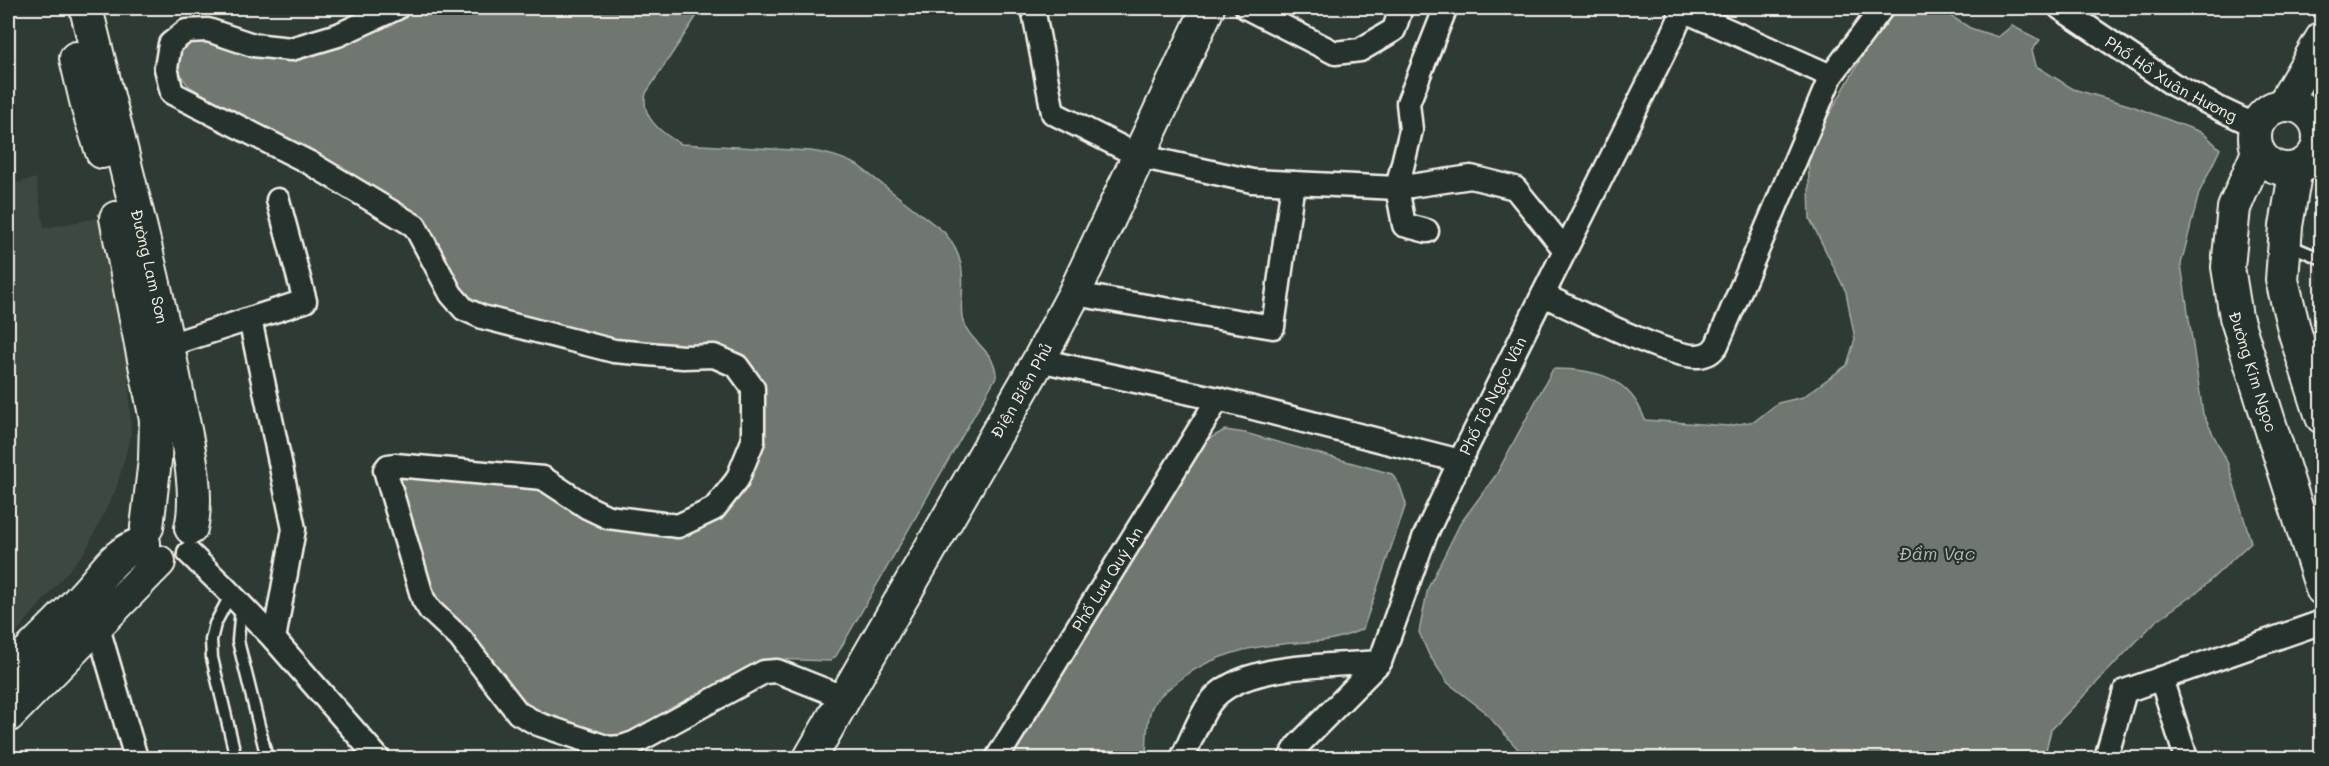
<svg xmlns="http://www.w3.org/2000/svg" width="2329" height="766" font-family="Mali,sans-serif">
<rect width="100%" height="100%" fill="#2e3b34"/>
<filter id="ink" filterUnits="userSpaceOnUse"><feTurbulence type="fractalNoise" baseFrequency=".0167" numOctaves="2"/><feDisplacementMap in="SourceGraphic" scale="12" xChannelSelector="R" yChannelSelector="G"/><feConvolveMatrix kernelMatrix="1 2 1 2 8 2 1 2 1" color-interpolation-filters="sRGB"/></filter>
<g filter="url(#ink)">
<path fill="#3c4841" d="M36,178L44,228L98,218L128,368L131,435L116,489L86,550L9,641L8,185Z"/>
<path fill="#6f7770" stroke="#a4a8a0" stroke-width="1.5" d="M412,8H702L646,93C640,117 661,133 681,144L811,151C828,153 841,157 857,165L944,232C962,253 964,271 962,298C961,306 961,314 963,321C970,343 997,352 996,377L836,656L830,661L770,659L629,734L610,737L529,709L508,689L476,638L429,591L398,479L402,476L531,484L675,531L746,471V363L628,344L489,313L461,296L420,223L402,205L377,189L190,87C178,76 175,59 180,43L205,37L277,60L299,58Z
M1900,8H1938L1970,28L1998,37L2012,26L2040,40L2032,50L2036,66L2073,89L2132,106L2203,133L2220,149L2199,193L2181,264L2203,414L2228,464L2251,542L2200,590L2156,621L2051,730L2044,758H1526L1483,710L1448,683L1429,655L1419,632L1428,588L1460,524L1496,475L1553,369C1596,369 1630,377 1645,420L1728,426L1755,421L1778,403L1803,397L1847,365L1855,339L1846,292L1810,219L1808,152L1875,34Z
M1225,430L1245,433L1392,474L1400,486L1406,504L1363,629C1331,643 1316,641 1283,644C1243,647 1204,659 1173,685C1163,693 1153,700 1150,713C1146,727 1147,744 1146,758H1002L1194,454L1208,439Z"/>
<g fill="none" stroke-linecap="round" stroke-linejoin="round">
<g stroke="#f4f1e8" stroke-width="15">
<path id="lane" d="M2289,245L2322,259
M231,594L215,624L211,640L212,658L236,758
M241,607L238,641L267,758"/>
</g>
<g stroke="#f4f1e8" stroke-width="27">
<g id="street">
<path d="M397,8L338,35L291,49L253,45L208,30L186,31L170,44L166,68L172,93L310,163L415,226L451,294L464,309L482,317L614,351L683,357L714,356L737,366L753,388V441L737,480L714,509L678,526L608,517L587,507L543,478L395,465L388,466L385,470L423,599L430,610L460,638L518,713L538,724L609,748L622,747L634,743L764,672L777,671L845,698"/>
<path d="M1033,8L1053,113L1139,156L1252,181L1397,188L1471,177L1515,188L1565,250"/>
<path d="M1247,8L1335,53L1360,50L1394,30L1401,8"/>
<path d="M1678,8L1831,76"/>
<path id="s1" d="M2060,8L2174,85L2222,110L2256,126"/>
<path d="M1427,231L1404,225L1397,188L1411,130L1408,103L1444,12"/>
<path d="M1074,294L1273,327L1293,183"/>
<path d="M1543,295C1574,309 1669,358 1698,356C1708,355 1712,352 1717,345L1831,76L1882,8"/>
<path d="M250,319L294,529L274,639"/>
<path d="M169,345L305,301L278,200"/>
<path id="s2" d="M1039,360L1218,399L1460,461L1672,36L1684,8"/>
<path d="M189,553L224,587L274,639L378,758"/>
<path d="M97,624L136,758"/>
<path d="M2161,678L2186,758"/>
<path id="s3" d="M997,758L1218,399"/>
<path d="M1182,758C1191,741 1198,720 1209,704C1237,662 1333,666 1380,662"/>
<path d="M1290,758L1298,745L1380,662L1424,538L1460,461"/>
<path d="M2106,758L2125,691L2322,622"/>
</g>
</g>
<g stroke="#f4f1e8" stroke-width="36">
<g id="secondary">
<path id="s4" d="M86,8C118,139 154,270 179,402C187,440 200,491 191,528"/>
<path d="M76,58L88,109L102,152"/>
<circle cx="2287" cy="137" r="32"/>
<path d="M2283,105L2322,38"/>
<path id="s5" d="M2258,152L2234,208L2228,267L2236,317L2322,589"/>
<path d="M2296,168L2286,226L2282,280L2295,333L2322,417"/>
<path d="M116,218L156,420L155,460L147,527"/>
<path d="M8,672C34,646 61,621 86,593C106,572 114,552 144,543"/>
<path d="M8,716L159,562"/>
<path id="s6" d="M810,758L1039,360L1074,294L1208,8"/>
</g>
</g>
<use href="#lane" stroke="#26332d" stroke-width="10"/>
<use href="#street" stroke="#26332d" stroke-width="22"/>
<use href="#secondary" stroke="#26332d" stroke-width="32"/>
</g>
</g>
<g text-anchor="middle" stroke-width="4.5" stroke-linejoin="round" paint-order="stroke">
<g font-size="16" fill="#f4f1e8" stroke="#26332d">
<text dy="6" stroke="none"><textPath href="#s1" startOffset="132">Phố Hồ Xuân Hương</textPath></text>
<text dy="6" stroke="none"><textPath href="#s4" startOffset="266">Đường Lam Sơn</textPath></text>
<text dy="6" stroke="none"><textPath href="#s5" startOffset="228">Đường Kim Ngọc</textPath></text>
<text dy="6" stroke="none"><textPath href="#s6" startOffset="424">Điện Biên Phủ</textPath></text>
<text dy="6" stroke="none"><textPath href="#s2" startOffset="506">Phố Tô Ngọc Vân</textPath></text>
<text dy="6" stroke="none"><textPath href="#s3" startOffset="210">Phố Lưu Quý An</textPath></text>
</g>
<g font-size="18" font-style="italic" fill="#b8bab2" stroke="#26332d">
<text x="1937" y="560">Đầm Vạc</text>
</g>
</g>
<rect width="2329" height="766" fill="none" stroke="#26332d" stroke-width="30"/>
<rect x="15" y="15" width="2299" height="736" fill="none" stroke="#f4f1e8" stroke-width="2" filter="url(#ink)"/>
</svg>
